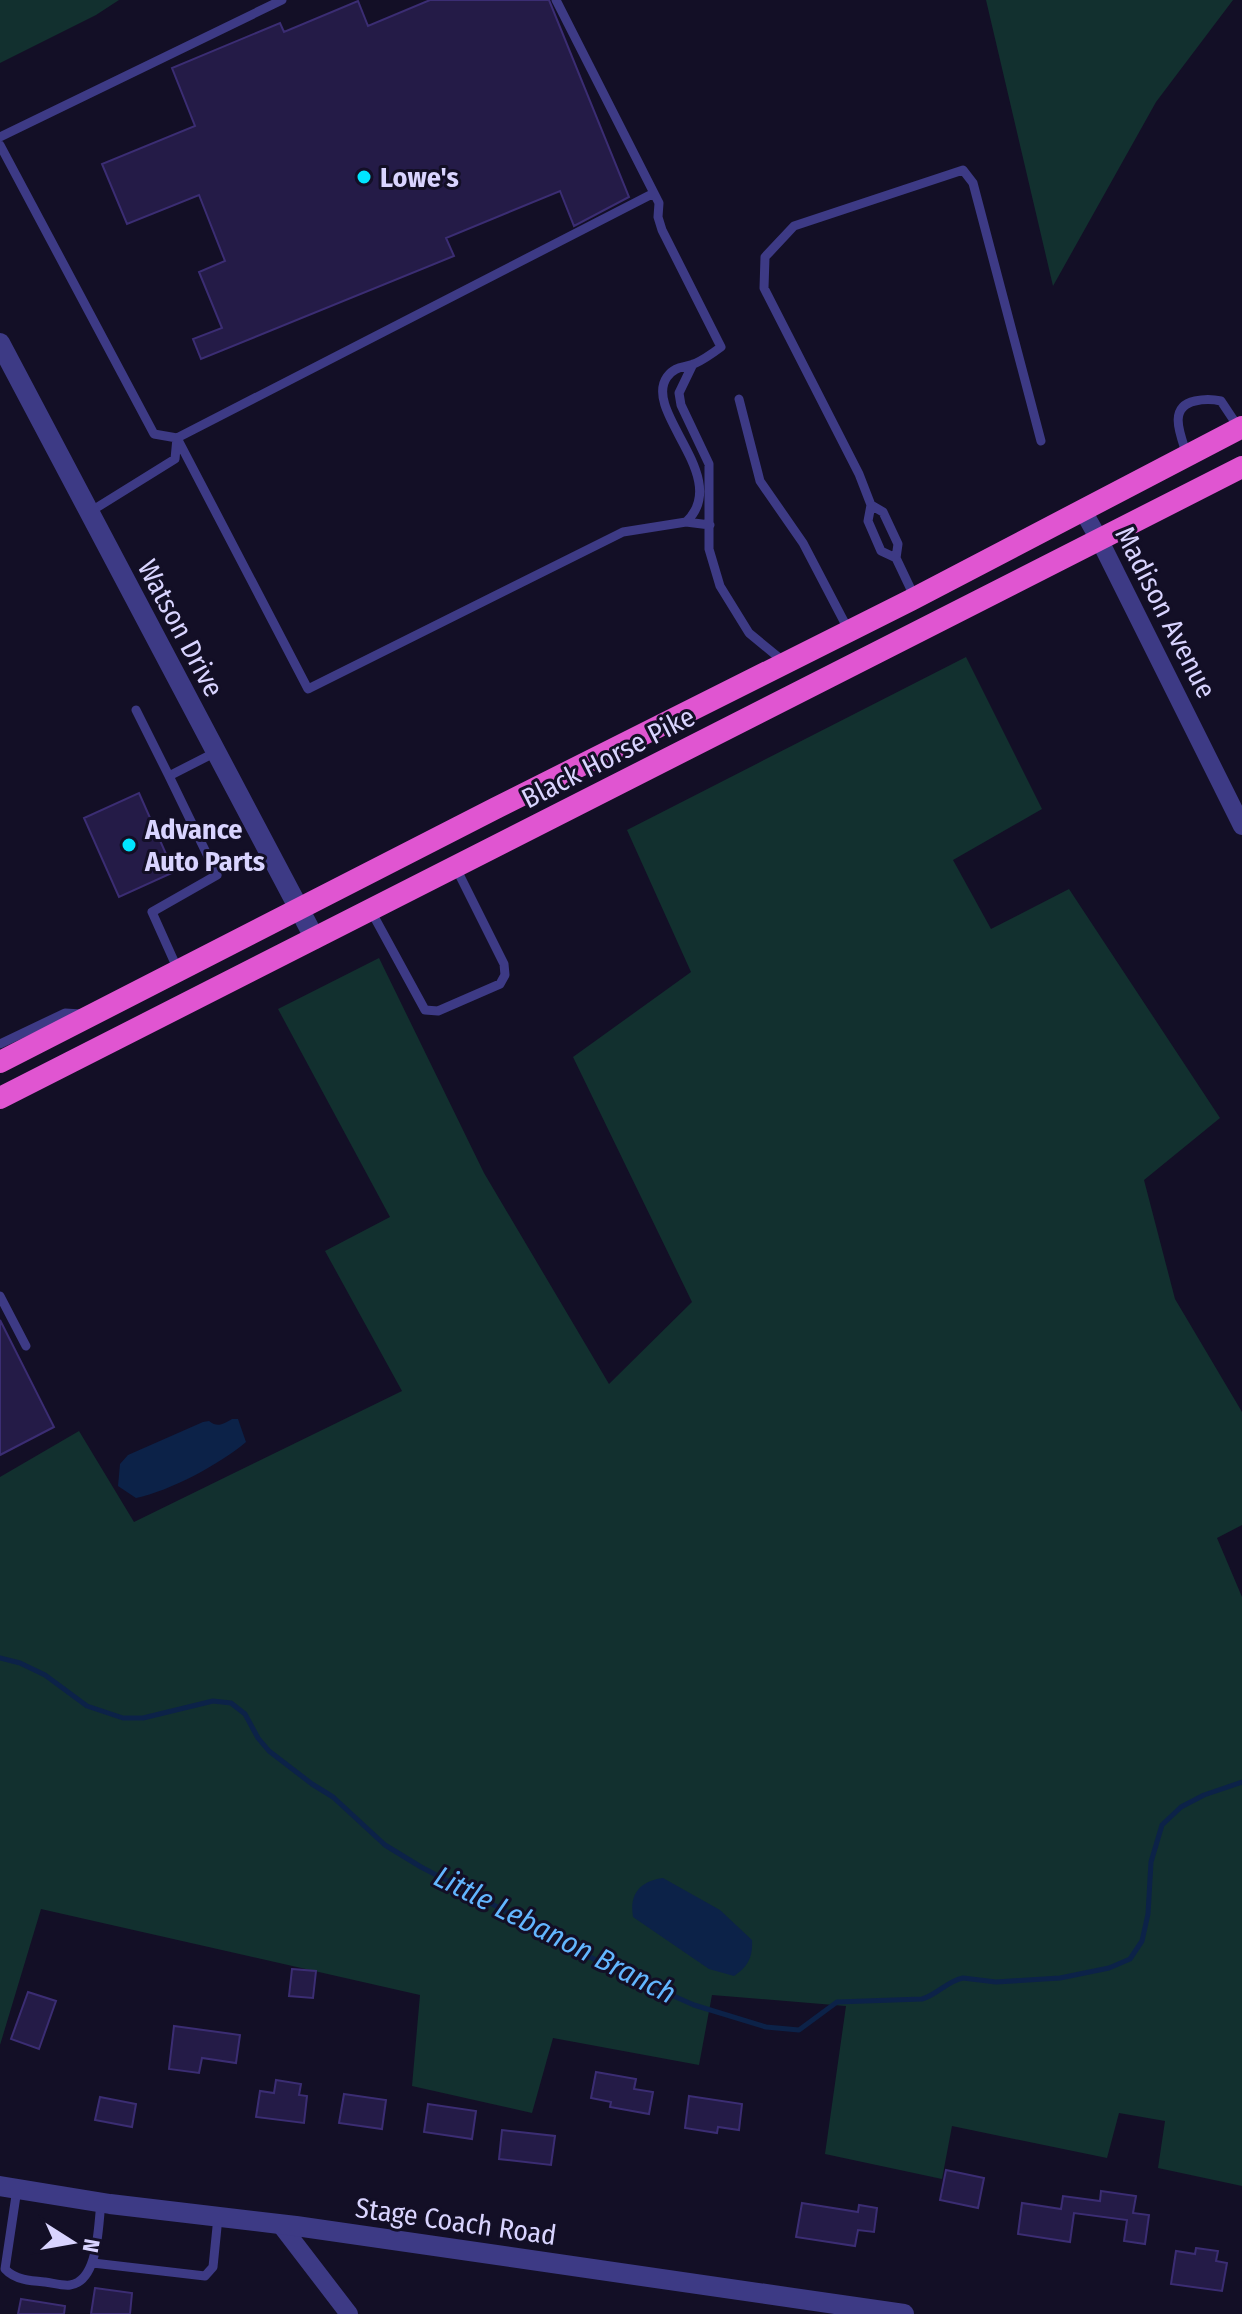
<svg xmlns="http://www.w3.org/2000/svg" width="1242" height="2314" font-family="'Fira Sans Condensed',sans-serif">
<rect width="100%" height="100%" fill="#130f26"/>
<path fill="#12302f" d="M0,0H119L96,15L0,63Z
M986,0H1233L1156,102L1053,286Z
M966,657L1042,809L953,860L991,929L1069,889L1220,1118L1144,1180L1175,1299L1242,1412V1525L1217,1538L1242,1597V2186L1158,2168L1165,2121L1119,2113L1107,2158L952,2126L942,2179L825,2154L846,2006L712,1995L699,2065L553,2038L532,2113L412,2086L420,1995L41,1909L0,2045V1477L79,1431L134,1522L402,1391L325,1251L390,1217L278,1009L379,958L484,1173L609,1384L692,1302L573,1057L691,972L627,830Z"/>
<path fill="#0c2248" d="M232,1419H238L246,1442C220,1464 170,1491 136,1498L118,1486L120,1464L128,1455L203,1422L209,1421C218,1428 223,1424 232,1419Z
M663,1878L720,1910L752,1940C753,1957 748,1967 734,1976L709,1969L633,1917C629,1893 641,1881 663,1878Z"/>
<g fill="none" stroke-linecap="round" stroke-linejoin="round">
<path stroke="#0c2248" stroke-width="5" d="M0,1658L20,1663L45,1675L87,1706L123,1718H143L213,1701L231,1703L245,1714L258,1738L269,1751L312,1784L333,1797L385,1845L421,1867L534,1926L612,1969L694,2005L766,2027L799,2030L837,2002L922,1999C937,1995 947,1981 963,1978L996,1982L1060,1978L1109,1968L1130,1959L1142,1941L1148,1914L1151,1862L1162,1825L1181,1807L1204,1795L1242,1782"/>
</g>
<path fill="#241b47" stroke="#3b2d73" stroke-width="2" d="M430,0H549L629,197L574,226L560,191L446,238L454,256L201,359L193,339L222,328L199,272L225,261L199,195L127,224L102,164L195,126L172,68L280,23L284,32L358,1L368,26Z
M139,793L174,872L119,897L84,818Z
M0,1320L54,1427L0,1455Z
M292,1969L316,1971L313,1998L289,1996Z
M28,1992L56,2001L39,2049L11,2039Z
M174,2026L240,2035L236,2063L202,2058L199,2073L169,2069Z
M596,2072L636,2079L634,2089L653,2092L649,2114L610,2107L611,2102L591,2098Z
M276,2080L301,2084L299,2095L307,2096L304,2123L256,2117L260,2091L274,2093Z
M344,2094L386,2100L382,2129L339,2123Z
M689,2096L742,2104L739,2130L718,2127L717,2133L685,2128Z
M100,2097L136,2104L132,2127L95,2120Z
M428,2104L476,2111L472,2139L424,2132Z
M502,2130L555,2136L551,2165L499,2159Z
M946,2170L984,2178L978,2208L940,2200Z
M1101,2191L1136,2196L1133,2213L1149,2215L1145,2244L1124,2241L1127,2220L1074,2213L1070,2242L1018,2234L1022,2203L1061,2209L1063,2196L1100,2201Z
M802,2203L858,2212L859,2205L877,2208L874,2232L858,2230L855,2246L796,2237Z
M1196,2248L1218,2251L1216,2261L1227,2263L1222,2291L1171,2284L1176,2251L1195,2254Z
M95,2288L132,2293L130,2314H91Z
M21,2299L65,2306L64,2314H18Z"/>
<g fill="none" stroke-linecap="round" stroke-linejoin="round">
<path stroke="#3d3a85" stroke-width="9" d="M556,0L659,203L658,217L662,230L721,347C713,353 703,360 694,364C683,368 675,366 667,377C642,412 733,478 686,522
M0,137L282,0
M0,145L154,434L177,438L308,689L623,532L686,522L710,525
M693,364L679,393L681,405L709,464V549L720,586L749,633L783,661
M739,399L760,481L803,543L849,631
M1187,455C1181,436 1167,407 1195,401C1204,399 1212,399 1221,401L1239,428
M871,505L883,512L898,544L896,558L915,598
M88,513L175,459L177,438L654,193
M896,558L881,551L868,521L871,505L859,474L764,288L765,257L794,226L963,170L973,183L1041,441
M136,710L169,776L216,752
M169,776L217,875L152,912L178,970
M371,911L425,1010L438,1011L500,984L505,975L504,964L456,868
M0,1044L65,1013L81,1014
M0,1296L26,1346
M17,2189L5,2269C15,2280 31,2281 45,2282C53,2283 63,2286 70,2285C99,2281 98,2225 101,2203
M93,2263L205,2276L213,2267L218,2217"/>
<path stroke="#3d3a85" stroke-width="18" d="M1082,509L1100,541L1242,826
M280,2224L349,2314"/>
<path stroke="#3d3a85" stroke-width="20" d="M0,343L315,939
M0,2186L110,2204L296,2226L904,2314"/>
<path stroke="#e055d1" stroke-width="22" d="M0,1062L496,808L911,600L1242,427
M0,1098L1242,467"/>
</g>
<g fill="#00e5ff" stroke="#130f26" stroke-width="3">
<circle cx="364" cy="177" r="8"/>
<circle cx="129" cy="845" r="8"/>
</g>
<g text-anchor="middle" stroke-width="6" stroke-linejoin="round" paint-order="stroke">
<g font-size="28" font-weight="bold" fill="#d9d4ff" stroke="#130f26" text-anchor="start">
<text x="380" y="187">Lowe's</text>
<text x="145" y="839">Advance<tspan x="145" dy="32">Auto Parts</tspan></text>
</g>
<g font-size="28" fill="#d9d4ff" stroke="#130f26">
<text transform="translate(1166 612) rotate(63)" y="10">Madison Avenue</text>
<text transform="translate(181 628) rotate(62)" y="10">Watson Drive</text>
<text transform="translate(608 757) rotate(-27)" y="10">Black Horse Pike</text>
<text transform="translate(456 2221) rotate(8)" y="10">Stage Coach Road</text>
</g>
<g font-size="30" font-style="italic" fill="#62b6ff" stroke="#130f26">
<text transform="translate(555 1935) rotate(27)" y="10">Little Lebanon Branch</text>
</g>
</g>
<g transform="translate(72 2242) rotate(101)" stroke="#130f26" stroke-width="6" paint-order="stroke">
<path d="M0-6L14 30L0 20L-14 30Z" fill="#d9d4ff"/>
<text y="-12" font-size="22" font-weight="bold" text-anchor="middle" fill="#d9d4ff">N</text>
</g>
</svg>
